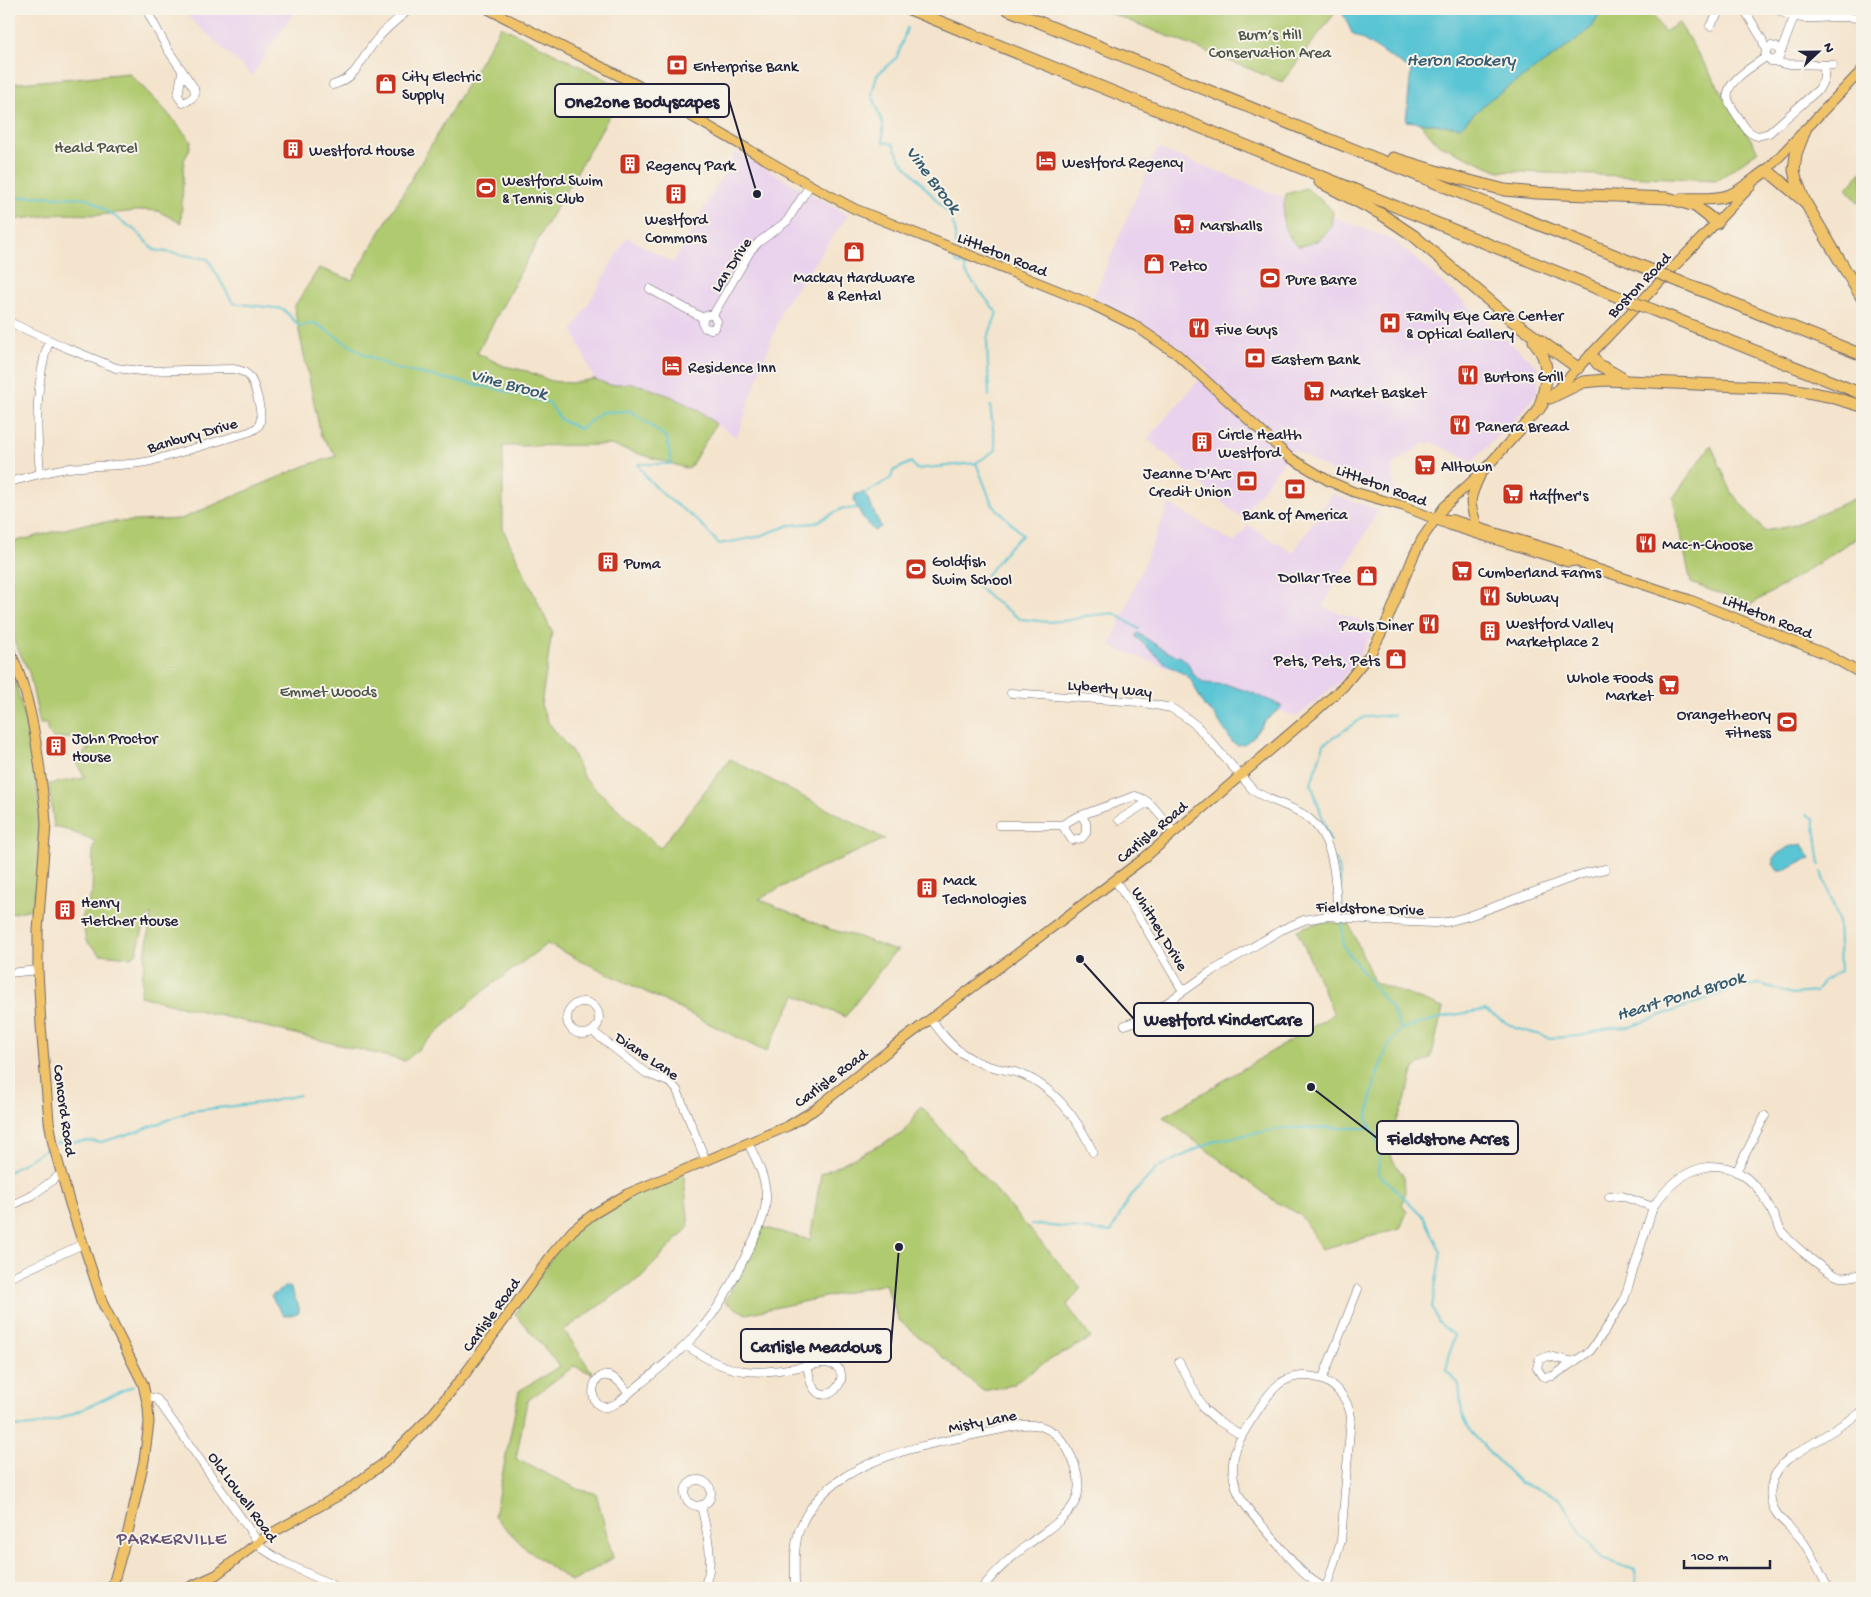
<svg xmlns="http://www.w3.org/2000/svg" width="1871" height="1597" font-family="'Gochi Hand',sans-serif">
<rect width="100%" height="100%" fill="#f7f3e8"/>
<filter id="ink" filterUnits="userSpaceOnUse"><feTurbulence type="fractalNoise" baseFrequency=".02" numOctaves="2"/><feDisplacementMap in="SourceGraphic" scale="10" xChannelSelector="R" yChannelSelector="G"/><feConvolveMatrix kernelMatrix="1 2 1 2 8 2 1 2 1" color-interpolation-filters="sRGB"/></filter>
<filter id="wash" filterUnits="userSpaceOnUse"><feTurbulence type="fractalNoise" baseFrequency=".0096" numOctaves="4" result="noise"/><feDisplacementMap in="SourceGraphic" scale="20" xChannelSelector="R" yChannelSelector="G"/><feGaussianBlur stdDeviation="1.12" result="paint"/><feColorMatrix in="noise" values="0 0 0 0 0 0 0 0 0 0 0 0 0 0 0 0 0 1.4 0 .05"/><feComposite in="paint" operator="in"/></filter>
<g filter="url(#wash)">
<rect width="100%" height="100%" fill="#f4e4cd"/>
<path fill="#e9d2ed" d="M180,9H296L252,75Z
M1157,148L1395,241L1539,368L1537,393L1517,418L1472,461L1432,442V441L1428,444L1426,442L1392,465L1395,496L1348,481L1293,449L1241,518L1147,439L1208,370L1169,339L1093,298Z
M736,152L848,215L783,307L737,437L716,424L701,412L673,397L643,386L628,383L610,385L594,379L573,330L627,237L673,263Z
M1332,494L1379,510L1322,607L1376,626L1359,656L1340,681L1297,717L1110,646L1169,504L1234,543L1248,525L1293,553Z"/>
<path fill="#b0ca70" stroke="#697656" d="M1100,9H1338L1282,82Z
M1599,9H1649L1664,32L1679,23L1758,151L1718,180L1499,171L1438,144L1417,120Z
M501,26L625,89L546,225L477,353L504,366L527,371L551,381L571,383L594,379L610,385L628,383L643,386L673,397L701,412L716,424L689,469L610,445L503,446V529L552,632L541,705L548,722L573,754L584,778L660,848L730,759L885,839L807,874L759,899L829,929L859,937L893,950H899L891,956L845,1017L796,995L766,1052L654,996L547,944L482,992L405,1061L140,996L151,914L146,919L136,954L131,957L100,954L86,941L82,917L92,893L93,846L97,842L60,827H54L49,784L85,778L77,764L84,752L90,750L85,748L76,738H53L47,730V724H40L29,672L9,631V543L89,523L181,519L307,465L337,456L321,436L294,307L319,268L352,280Z
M129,73L165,110L191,141L189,151L184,160L181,223L158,211L146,210L98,215L64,214L9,220V84Z
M1862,171V206L1846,189Z
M1306,188L1328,206L1333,212C1332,216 1332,221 1331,225C1327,238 1309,246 1297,246C1279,227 1282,218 1286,194Z
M1711,445L1732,493L1764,531L1791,526L1856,498L1862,470V534L1797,577L1750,605L1691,583L1673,498Z
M9,667H10L14,676L28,732L40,809L39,866L32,909L9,914Z
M1326,922L1349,924L1374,982L1443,1008L1431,1058L1414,1068L1405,1101L1389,1140L1392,1159L1404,1177L1405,1192L1402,1204L1407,1212L1400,1229L1321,1249L1309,1228L1299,1214L1276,1202L1163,1117L1334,1014L1297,930L1312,924Z
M921,1106L1081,1288L1067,1305L1091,1338L1044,1363L1012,1385L983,1391L899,1320L885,1284L746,1314L725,1302L762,1227L810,1240L821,1174L904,1133Z
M683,1168L689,1227L641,1277L564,1330L593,1374L574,1366L527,1401L516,1459L580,1490L596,1493L613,1558L572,1582L527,1550L494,1516L519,1391L560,1366L515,1314L551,1259L583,1222Z"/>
<path fill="#5ac5d4" stroke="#3e7488" d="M1341,9H1603L1592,27L1559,53L1489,100L1460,127L1406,121L1411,70L1352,33Z
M863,492L868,499L881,527L874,531L863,518L854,501L855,495Z
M1138,633L1167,652L1181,657L1187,662L1193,674L1204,683L1228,685L1250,692L1278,704L1282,707L1265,721L1251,739L1244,744L1237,745L1232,742L1215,715L1204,706L1191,680L1186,675L1167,665L1135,636Z
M1802,844L1811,859L1800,862L1783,871H1778L1773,864V858L1788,847Z
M287,1286L290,1287L299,1307V1312L292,1315H283L271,1296Z"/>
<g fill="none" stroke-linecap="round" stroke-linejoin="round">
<path stroke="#5ac5d4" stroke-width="2" d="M907,28L897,57L877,75L872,94L883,124V142L893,144L900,159L949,214L955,229V245
M9,200L29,196L88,198L136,231L154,250L208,259L233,303L283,309L299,326L315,323L365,355L397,369L497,389L549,403L561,420L580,429L602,412L631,411L667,438L671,464H638L647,478L666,497L697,520L719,544L757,537L790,525L815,523L843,508L847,509L856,508L857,505
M956,256V263L965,265V272L997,313L987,339L989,396
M976,463L992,504L1023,535L1008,548L978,586L990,598L1020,619L1048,622L1071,620L1085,616L1114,613L1139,629
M864,494L891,478L893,471L911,462L916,469L976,463L996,450L990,406
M1806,814L1814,819L1820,865
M1330,841L1311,783L1324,744L1364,717L1394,715
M1336,860L1340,875L1342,914
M1342,919L1343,946L1391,1008L1401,1028
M56,1143L89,1141L101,1142L139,1131L191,1111L268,1102L299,1095
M9,1172L49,1147
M1031,1224L1111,1232L1129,1198L1157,1168L1214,1141L1283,1128H1371
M9,1426C16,1427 25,1427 32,1426C66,1421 101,1399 133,1386
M1637,1588L1635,1570L1602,1559L1581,1532L1559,1497L1520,1483L1492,1455L1470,1431L1462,1413L1459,1384L1446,1371L1454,1335L1439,1323L1432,1307L1441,1252L1424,1217L1378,1173L1380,1152L1376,1136L1367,1120L1375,1080L1388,1046L1401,1029L1447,1016L1485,1010L1515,1028L1551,1038L1580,1036L1608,1028L1630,1027L1738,987L1760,984L1792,994L1816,992L1823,981L1840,971L1838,919L1822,872"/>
</g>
</g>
<g filter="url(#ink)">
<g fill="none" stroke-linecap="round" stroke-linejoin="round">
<g stroke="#6c666e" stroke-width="9">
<path id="minor" d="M146,9L168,50L194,88L195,94C192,99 189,101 183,103L178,96L182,72
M1744,9L1762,39L1766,51
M1776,9C1808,28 1830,11 1862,19
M1710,26L1721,9
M1780,52L1776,47L1771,46L1767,49L1765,55L1771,61L1775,60L1779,57L1794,17
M1766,57C1755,65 1724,82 1728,98C1729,105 1735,112 1739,118C1744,126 1748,134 1758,136L1769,133L1819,89L1824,79V65
M1773,61L1784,64L1833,65
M333,85C360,77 361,56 378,38C387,27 399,18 410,9
M650,289L703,318
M713,315H708C702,317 701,323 705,328L712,329L715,328L717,321L713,315L751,250L759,242L787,221L810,185
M9,322L67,348L116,368L141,371L233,369C239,370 244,371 248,375C255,382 264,416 259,425C257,429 253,430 249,432L151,461C128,466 105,465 81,467C56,468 33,476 9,482
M40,473C36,427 35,384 49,340
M1011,693L1139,702L1171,708L1184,716L1197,726L1254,791C1270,801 1288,805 1303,814C1337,836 1335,882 1338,918
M1119,820L1148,802
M999,825H1062L1076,817L1135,796C1153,800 1162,820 1174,832
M1062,825L1072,840L1082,838L1086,833V823L1082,816
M1115,880L1144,925L1183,991
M9,973L38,970
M567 1018a16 16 0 1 1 32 0a16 16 0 1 1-32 0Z
M931,1019C941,1033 951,1046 965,1055C981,1066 997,1068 1015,1072C1052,1083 1078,1119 1093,1152
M1125,1025L1142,1019L1154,1012L1209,973L1281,930L1304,920L1327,916L1387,921L1434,923L1447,922L1469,916L1582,874L1605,869
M592,1031L646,1073L671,1083L677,1090L706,1161
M1736,1172L1765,1116
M1609,1197L1622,1196L1653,1207
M9,1207L33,1195L61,1174
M9,1278L83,1244
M686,1345C737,1383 766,1372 824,1363C863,1366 826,1415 812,1385C809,1379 809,1372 807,1366
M1179,1362L1204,1409L1217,1420L1241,1435
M1574,1362L1548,1356L1539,1360L1537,1368L1542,1376L1546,1377L1553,1376L1590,1351L1604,1332L1624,1300L1653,1207C1680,1167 1723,1148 1759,1190C1769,1201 1774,1220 1783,1233C1792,1244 1827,1274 1840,1277C1848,1278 1855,1276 1862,1273
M1322,1380L1358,1289
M629,1394C625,1389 621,1382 615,1379C587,1361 584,1423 617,1403C645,1380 676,1357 700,1330C721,1306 734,1279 748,1251C757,1233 767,1215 766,1194C765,1176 756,1159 748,1143
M146,1396L157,1399L263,1549L285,1563L339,1588
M685 1493a13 13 0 1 1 26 0a13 13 0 1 1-26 0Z
M701,1505C706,1531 717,1564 703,1588
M795,1588C795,1568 793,1547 800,1528C824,1466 906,1449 963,1437C983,1433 1002,1429 1022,1425C1042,1423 1057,1431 1067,1448C1097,1503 1065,1516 1026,1546C1010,1558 994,1573 982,1588
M1326,1588L1341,1541L1351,1417C1346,1384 1309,1364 1279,1384C1270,1391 1264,1401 1258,1410C1241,1435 1226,1456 1236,1487C1242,1506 1259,1521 1271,1536C1288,1556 1302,1577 1326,1588
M1828,1588C1820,1573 1813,1557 1804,1543C1797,1532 1785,1525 1777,1514C1764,1496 1772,1472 1788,1459L1862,1412"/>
</g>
<g stroke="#6c666e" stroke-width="11">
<path id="major" d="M488,9L639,86L810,185L855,209L1091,304L1137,327L1178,355L1289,457L1329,481L1354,492L1403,506L1452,526L1568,562L1575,561
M1764,173L1862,70
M1553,394L1751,186
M1443,519L1453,520L1569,555L1582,564L1690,600L1826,654L1862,674
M1478,528C1469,502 1468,501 1480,476
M9,649C33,698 38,755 45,809L46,824L38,931V970L41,1025L49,1121L53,1144L70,1204L103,1304L143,1384L148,1407L149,1423L144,1461L129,1528L112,1588
M187,1588L216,1575L265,1537L343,1493L384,1463L430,1417L465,1374L553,1253L573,1230L592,1215L627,1194L788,1126L814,1110L888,1051L1143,859L1315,712L1343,687L1371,653L1385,626L1414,555L1422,539L1444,507L1482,472L1543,405"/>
</g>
<g stroke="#6c666e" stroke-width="13">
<path id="highway" d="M909,9L1616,296
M1007,9L1646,268
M1805,130L1796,154L1794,170L1796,179L1805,202L1862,298
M1393,158L1462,179L1505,190L1536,193L1668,198L1695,206L1717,223
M1320,182L1381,214L1414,236L1513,321L1578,368
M1682,199C1698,198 1715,201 1730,195C1744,189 1755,178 1767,170L1804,201
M1683,283L1862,355
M1653,310L1862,394
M1534,341C1552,363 1547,384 1539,409
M1591,355L1598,364L1622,378
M1550,398L1583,382L1605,380L1786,388L1828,396L1862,406"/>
</g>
<use href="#minor" stroke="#fff" stroke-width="8"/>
<use href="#major" stroke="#f1c369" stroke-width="9"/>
<use href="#highway" stroke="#f1c369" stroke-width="11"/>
<g stroke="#6c666e" stroke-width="13" stroke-linecap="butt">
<path id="highway-bridge" d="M1646,268L1683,283
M1616,296L1653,310"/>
</g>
<use href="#highway-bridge" stroke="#f1c369" stroke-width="11"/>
</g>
</g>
<defs>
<g id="bank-square" transform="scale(1.125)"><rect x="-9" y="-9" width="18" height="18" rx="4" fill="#c8321e" stroke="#f7f3e8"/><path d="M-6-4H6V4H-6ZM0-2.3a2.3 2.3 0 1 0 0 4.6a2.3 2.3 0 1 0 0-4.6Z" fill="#fff"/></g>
<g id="shop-square" transform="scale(1.125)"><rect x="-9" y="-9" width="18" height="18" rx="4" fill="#c8321e" stroke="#f7f3e8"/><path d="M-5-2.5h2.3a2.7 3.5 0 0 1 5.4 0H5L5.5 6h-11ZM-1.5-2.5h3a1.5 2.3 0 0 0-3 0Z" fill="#fff"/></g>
<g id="building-square" transform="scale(1.125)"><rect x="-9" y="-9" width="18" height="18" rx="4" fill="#c8321e" stroke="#f7f3e8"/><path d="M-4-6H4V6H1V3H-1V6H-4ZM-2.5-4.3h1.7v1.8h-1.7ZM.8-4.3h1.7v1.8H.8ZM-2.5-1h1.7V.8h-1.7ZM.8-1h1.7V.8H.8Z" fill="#fff"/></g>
<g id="hotel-square" transform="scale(1.125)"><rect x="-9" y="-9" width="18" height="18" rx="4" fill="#c8321e" stroke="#f7f3e8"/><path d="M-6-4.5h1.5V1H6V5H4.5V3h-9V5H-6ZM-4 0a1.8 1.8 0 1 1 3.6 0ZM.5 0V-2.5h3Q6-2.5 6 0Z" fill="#fff"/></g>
<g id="stadium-square" transform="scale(1.125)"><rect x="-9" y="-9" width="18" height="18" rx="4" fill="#c8321e" stroke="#f7f3e8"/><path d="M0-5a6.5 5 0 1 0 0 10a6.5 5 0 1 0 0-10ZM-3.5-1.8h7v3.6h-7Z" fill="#fff"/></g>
<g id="supermarket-square" transform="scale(1.125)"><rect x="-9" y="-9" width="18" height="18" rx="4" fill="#c8321e" stroke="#f7f3e8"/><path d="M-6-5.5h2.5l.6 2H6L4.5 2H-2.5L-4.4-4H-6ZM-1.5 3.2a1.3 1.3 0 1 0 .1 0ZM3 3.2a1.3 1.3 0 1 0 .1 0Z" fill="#fff"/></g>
<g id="hospital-square" transform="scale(1.125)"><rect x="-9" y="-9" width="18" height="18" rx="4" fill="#c8321e" stroke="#f7f3e8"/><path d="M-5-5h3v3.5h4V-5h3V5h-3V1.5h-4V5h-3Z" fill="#fff"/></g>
<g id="restaurant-square" transform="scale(1.125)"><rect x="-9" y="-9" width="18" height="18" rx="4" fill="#c8321e" stroke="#f7f3e8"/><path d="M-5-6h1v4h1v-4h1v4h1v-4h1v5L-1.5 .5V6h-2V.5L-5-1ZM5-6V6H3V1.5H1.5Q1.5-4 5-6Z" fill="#fff"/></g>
</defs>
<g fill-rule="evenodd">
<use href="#bank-square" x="677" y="65"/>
<use href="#shop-square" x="386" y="84"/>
<use href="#building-square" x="293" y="149"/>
<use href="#hotel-square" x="1046" y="161"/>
<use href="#building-square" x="630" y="164"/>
<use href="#stadium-square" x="486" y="188"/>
<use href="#building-square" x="676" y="194"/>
<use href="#supermarket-square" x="1184" y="224"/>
<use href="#shop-square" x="854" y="252"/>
<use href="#shop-square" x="1154" y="264"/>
<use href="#stadium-square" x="1270" y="278"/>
<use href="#hospital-square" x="1390" y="323"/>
<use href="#restaurant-square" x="1199" y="328"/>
<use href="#bank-square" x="1255" y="358"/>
<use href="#hotel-square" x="672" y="366"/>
<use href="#restaurant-square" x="1468" y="375"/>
<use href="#supermarket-square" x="1314" y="391"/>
<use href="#restaurant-square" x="1460" y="425"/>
<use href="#building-square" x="1202" y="442"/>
<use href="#supermarket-square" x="1425" y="465"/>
<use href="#bank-square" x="1247" y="481"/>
<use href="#bank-square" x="1295" y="489"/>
<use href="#supermarket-square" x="1513" y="494"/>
<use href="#restaurant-square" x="1646" y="543"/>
<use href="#building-square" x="608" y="562"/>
<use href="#stadium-square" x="916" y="569"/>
<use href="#supermarket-square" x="1462" y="571"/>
<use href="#shop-square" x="1367" y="576"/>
<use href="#restaurant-square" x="1490" y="596"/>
<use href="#restaurant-square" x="1429" y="624"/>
<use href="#building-square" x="1490" y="631"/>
<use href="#shop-square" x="1396" y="659"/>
<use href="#supermarket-square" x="1669" y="685"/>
<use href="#stadium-square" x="1787" y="722"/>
<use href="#building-square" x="56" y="746"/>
<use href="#building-square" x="927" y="888"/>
<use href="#building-square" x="65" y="910"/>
</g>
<g text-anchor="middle" stroke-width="4" stroke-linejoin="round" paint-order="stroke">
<g font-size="16" fill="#4d544b" stroke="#f7f3e8">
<text x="1270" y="39">Burn’s Hill<tspan x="1270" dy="18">Conservation Area</tspan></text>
<text x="96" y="152">Heald Parcel</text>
<text x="328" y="696">Emmet Woods</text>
</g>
<g font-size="16" fill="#22223b" stroke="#f7f3e8" text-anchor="start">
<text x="693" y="71">Enterprise Bank</text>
<text x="402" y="81">City Electric<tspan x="402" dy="18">Supply</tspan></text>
<text x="309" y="155">Westford House</text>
<text x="1062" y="167">Westford Regency</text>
<text x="646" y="170">Regency Park</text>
<text x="502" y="185">Westford Swim<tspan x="502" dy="18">&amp; Tennis Club</tspan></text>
<text x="676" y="224" text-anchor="middle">Westford<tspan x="676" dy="18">Commons</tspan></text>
<text x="1200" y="230">Marshalls</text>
<text x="1170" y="270">Petco</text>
<text x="854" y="282" text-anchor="middle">Mackay Hardware<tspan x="854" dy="18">&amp; Rental</tspan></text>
<text x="1286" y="284">Pure Barre</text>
<text x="1406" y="320">Family Eye Care Center<tspan x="1406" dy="18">&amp; Optical Gallery</tspan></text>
<text x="1215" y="334">Five Guys</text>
<text x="1271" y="364">Eastern Bank</text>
<text x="688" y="372">Residence Inn</text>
<text x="1484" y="381">Burtons Grill</text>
<text x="1330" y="397">Market Basket</text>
<text x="1476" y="431">Panera Bread</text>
<text x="1218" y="439">Circle Health<tspan x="1218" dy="18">Westford</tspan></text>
<text x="1441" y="471">Alltown</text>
<text x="1231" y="478" text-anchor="end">Jeanne D'Arc<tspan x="1231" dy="18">Credit Union</tspan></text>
<text x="1529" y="500">Haffner's</text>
<text x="1295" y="519" text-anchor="middle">Bank of America</text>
<text x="1662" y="549">Mac-n-Choose</text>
<text x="932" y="566">Goldfish<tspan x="932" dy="18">Swim School</tspan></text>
<text x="624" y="568">Puma</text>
<text x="1478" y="577">Cumberland Farms</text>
<text x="1351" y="582" text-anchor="end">Dollar Tree</text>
<text x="1506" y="602">Subway</text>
<text x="1506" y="628">Westford Valley<tspan x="1506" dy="18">Marketplace 2</tspan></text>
<text x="1413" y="630" text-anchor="end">Pauls Diner</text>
<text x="1380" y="665" text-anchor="end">Pets, Pets, Pets</text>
<text x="1653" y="682" text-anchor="end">Whole Foods<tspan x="1653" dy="18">Market</tspan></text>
<text x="1771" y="719" text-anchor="end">Orangetheory<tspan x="1771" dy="18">Fitness</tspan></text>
<text x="72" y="743">John Proctor<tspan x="72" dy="18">House</tspan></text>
<text x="943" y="885">Mack<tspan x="943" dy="18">Technologies</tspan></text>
<text x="81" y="907">Henry<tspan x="81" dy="18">Fletcher House</tspan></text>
</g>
<g font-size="16" fill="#22223b" stroke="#f7f3e8">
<text transform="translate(1003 253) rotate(22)" y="6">Littleton Road</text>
<text transform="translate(730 264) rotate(-57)" y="6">Lan Drive</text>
<text transform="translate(1638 284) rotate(-46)" y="6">Boston Road</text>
<text transform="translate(192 434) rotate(-16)" y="6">Banbury Drive</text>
<text transform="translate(1382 484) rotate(20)" y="6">Littleton Road</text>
<text transform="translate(1768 615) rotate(22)" y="6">Littleton Road</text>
<text transform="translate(1110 687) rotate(5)" y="6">Lyberty Way</text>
<text transform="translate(1151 831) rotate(-40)" y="6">Carlisle Road</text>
<text transform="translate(1370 907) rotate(2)" y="6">Fieldstone Drive</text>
<text transform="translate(1161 928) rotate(59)" y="6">Whitney Drive</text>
<text transform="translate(648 1055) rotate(34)" y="6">Diane Lane</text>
<text transform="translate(830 1077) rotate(-37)" y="6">Carlisle Road</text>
<text transform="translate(66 1110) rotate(82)" y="6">Concord Road</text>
<text transform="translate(490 1314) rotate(-54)" y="6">Carlisle Road</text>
<text transform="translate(982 1420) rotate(-11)" y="6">Misty Lane</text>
<text transform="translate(244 1496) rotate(54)" y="6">Old Lowell Road</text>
</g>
<g font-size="18" font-style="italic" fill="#365b71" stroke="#f7f3e8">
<text x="1461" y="65">Heron Rookery</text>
<text transform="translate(934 179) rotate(53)" y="6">Vine Brook</text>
<text transform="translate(509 383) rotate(15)" y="6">Vine Brook</text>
<text transform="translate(1680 995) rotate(-17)" y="6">Heart Pond Brook</text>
</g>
<g font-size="18" letter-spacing="1" fill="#665275" stroke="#f7f3e8">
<text x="172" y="1544">PARKERVILLE</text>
</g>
</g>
<path fill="none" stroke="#22223b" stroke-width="2" d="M757 194L729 100M1080 959L1134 1019M1311 1087L1377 1138M899 1247L891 1345"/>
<g fill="#22223b" stroke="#f7f3e8" stroke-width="2">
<circle cx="757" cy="194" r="5"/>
<circle cx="1080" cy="959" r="5"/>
<circle cx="1311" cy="1087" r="5"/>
<circle cx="899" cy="1247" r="5"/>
</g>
<g fill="#f7f3e8" stroke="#22223b" stroke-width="2">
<rect x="555" y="84" width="174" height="33" rx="5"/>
<rect x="1134" y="1003" width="179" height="33" rx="5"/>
<rect x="1377" y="1121" width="141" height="33" rx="5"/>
<rect x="741" y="1329" width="150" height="33" rx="5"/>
</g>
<g font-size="18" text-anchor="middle" font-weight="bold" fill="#22223b">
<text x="642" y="107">One2one Bodyscapes</text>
<text x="1223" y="1025">Westford KinderCare</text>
<text x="1448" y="1144">Fieldstone Acres</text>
<text x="816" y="1352">Carlisle Meadows</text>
</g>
<rect width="1871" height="1597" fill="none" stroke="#f7f3e8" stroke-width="30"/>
<g transform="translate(1818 52) rotate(68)" stroke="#f7f3e8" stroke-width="4" paint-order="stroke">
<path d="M0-4L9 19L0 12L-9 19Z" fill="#22223b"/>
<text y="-8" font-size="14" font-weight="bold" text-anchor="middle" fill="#22223b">N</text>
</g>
<path d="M1684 1560v8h86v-8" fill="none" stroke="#22223b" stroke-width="2.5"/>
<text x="1691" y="1560" font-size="15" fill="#22223b" stroke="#f7f3e8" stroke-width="4" paint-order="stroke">100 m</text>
</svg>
